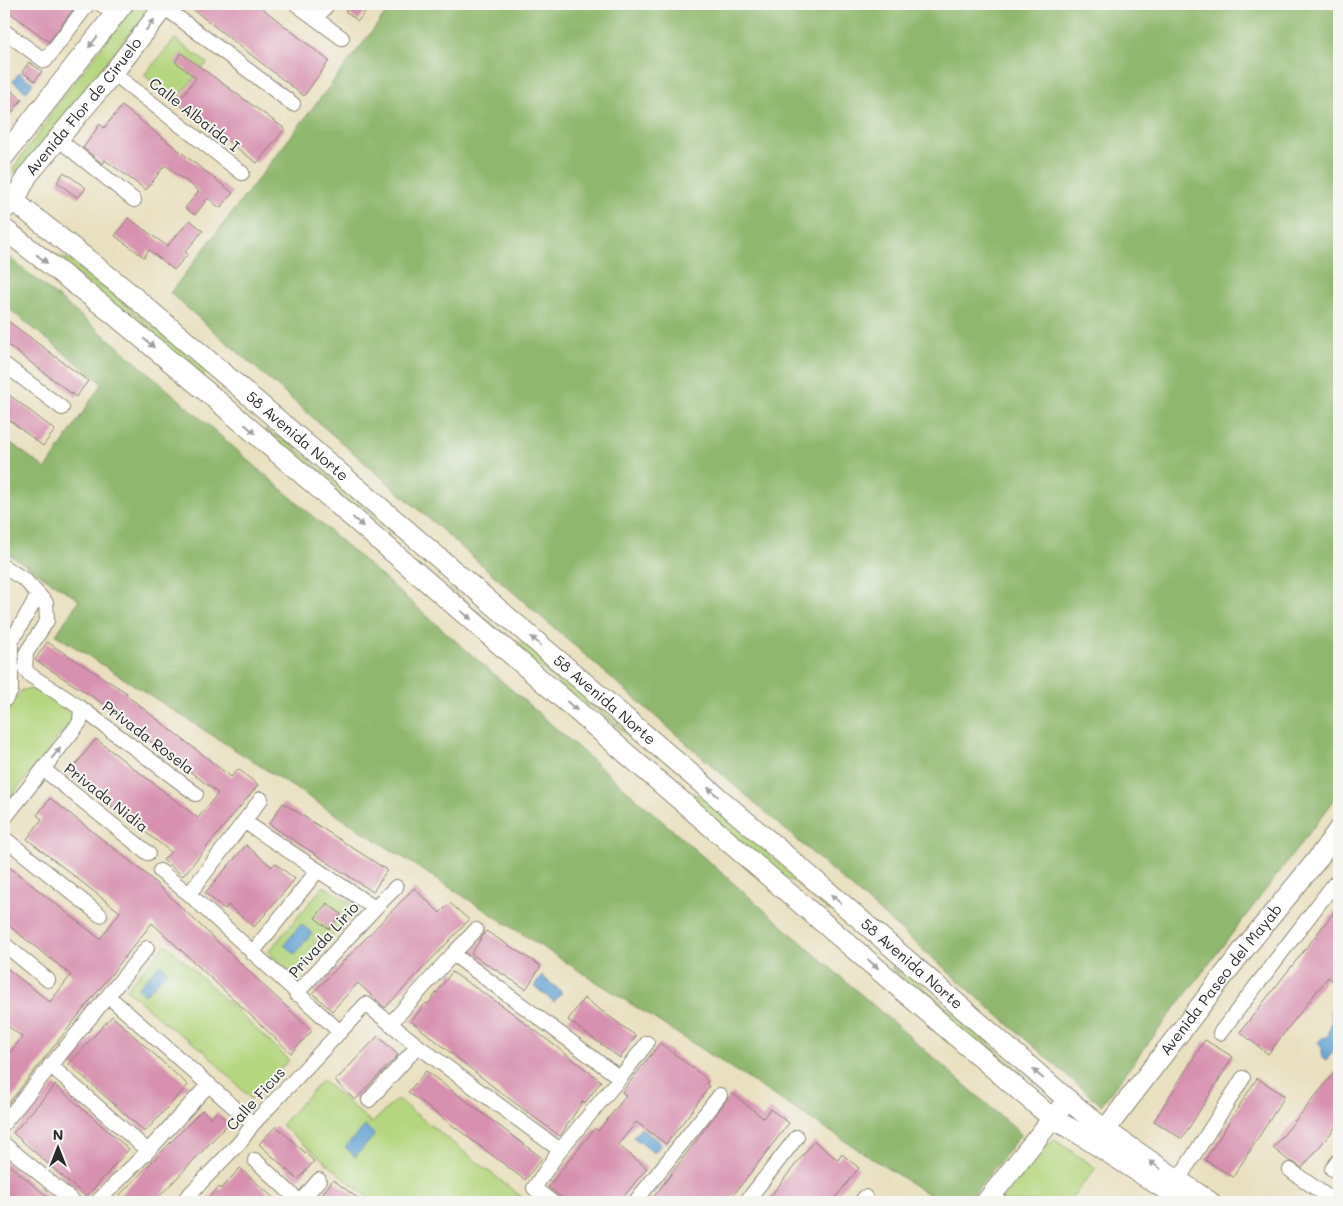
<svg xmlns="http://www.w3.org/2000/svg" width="1343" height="1206" font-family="Mali,sans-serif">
<rect width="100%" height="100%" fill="#f6f6f2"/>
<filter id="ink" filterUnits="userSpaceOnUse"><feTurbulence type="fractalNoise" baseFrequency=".02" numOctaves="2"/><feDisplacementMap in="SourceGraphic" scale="10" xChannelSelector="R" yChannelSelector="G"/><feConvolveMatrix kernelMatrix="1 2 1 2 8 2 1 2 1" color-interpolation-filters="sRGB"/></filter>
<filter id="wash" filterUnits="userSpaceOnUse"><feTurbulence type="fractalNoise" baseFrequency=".0096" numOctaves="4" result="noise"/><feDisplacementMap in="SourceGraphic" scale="20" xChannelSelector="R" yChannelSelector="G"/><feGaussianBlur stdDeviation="1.12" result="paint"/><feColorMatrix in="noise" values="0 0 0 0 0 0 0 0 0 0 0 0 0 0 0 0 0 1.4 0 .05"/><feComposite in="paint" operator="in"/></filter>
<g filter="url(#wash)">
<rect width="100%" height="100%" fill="#e9e0bf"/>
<path fill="#b4d67e" stroke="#708054" d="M135,4H153L18,172L14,173V167L44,126L52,111Z
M175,39L207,63L176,100L144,75Z
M15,225L56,255L71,261L207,371L203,376Z
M264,429L277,437L286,440L395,532L393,534L360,506L346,501Z
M449,587L510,639L526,645L627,732L626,734L596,708L580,702Z
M36,689L69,709L73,719L4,805V714L22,690Z
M653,763L686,791L702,797L832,909L830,912L795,882L781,877L652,764Z
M324,886L359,909L295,976L268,952Z
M166,944L289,1060L251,1099L203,1050L166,1024L126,989Z
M891,968L908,974L1025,1076L1024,1079L990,1050L976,1045Z
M322,1080L372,1123L397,1099L528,1202H373L281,1125Z
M1055,1140L1096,1168L1068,1202H1000L1043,1148Z"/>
<path fill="#8fb76d" stroke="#5d714c" d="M393,4H1339V794L1101,1105L170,293Z
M4,253L121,349L1021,1134L968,1202H940L56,635L79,600L4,551V438L46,469L102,383L4,305Z"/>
<path fill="#61a0d3" stroke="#46667f" d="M19,73L33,83L26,92L13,81Z
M301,924L312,933L295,954L284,945Z
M160,964L168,971L145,995L137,988Z
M542,976L562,992L554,1002L534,986Z
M1335,1007L1339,1008V1043L1326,1061L1322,1058V1047L1318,1042L1322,1038L1328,1036L1332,1020L1330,1010Z
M365,1126L375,1135L355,1157L345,1147Z
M641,1128L662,1144L654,1153L633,1137Z"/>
<g id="blocks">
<path fill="#d790af" d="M4,4H77L49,42L4,8Z
M186,4H257L329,61L304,96Z
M350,4H371L358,21L345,11Z
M181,53L285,129L257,163L177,103L196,78L175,62Z
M29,62L42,71L35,81L22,72Z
M4,85L22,99L4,124Z
M122,106L233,193L220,208L208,198L195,215L185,208L199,191L165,165L146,190L105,160L103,164L83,148L100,124L104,128Z
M64,172L86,188L78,198L57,182Z
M128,218L167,246L190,220L203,231L185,252L188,254L174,270L149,250L144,257L115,236Z
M8,321L88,381L76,397L4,342V327Z
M4,391L55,430L43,446L4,416Z
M47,642L127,693L126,695L231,777L238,769L258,785L183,876L163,860L171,852L69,773L96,739L198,818L218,793L116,715L118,713L35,660Z
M50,798L145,873L312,1031L291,1053L152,923L4,1109V1060L22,1037L4,1023V966L50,1002L71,975L4,922V863L100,939L120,912L27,839L42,819L37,815Z
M283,803L387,870L373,892L269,824Z
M246,845L272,867L275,863L295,879L254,927L228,905L225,909L205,893Z
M414,888L440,913L450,903L469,920L385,1008L358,983L332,1011L313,993Z
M327,903L341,914L329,929L315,918Z
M1339,906V987L1328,977L1268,1054L1240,1032Z
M486,931L541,966L526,989L471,954Z
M452,972L503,1006L601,1081L585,1103L583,1101L560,1136L500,1092L411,1021L426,1003L428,1004Z
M584,998L636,1036L620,1058L568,1020Z
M112,1016L188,1085L145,1132L69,1064Z
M378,1036L398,1055L355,1100L335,1081Z
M1205,1040L1233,1057L1182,1139L1154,1121Z
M660,1043L702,1075L708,1081L706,1083L709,1086L703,1096L666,1144L636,1122L618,1145L647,1168L619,1202H567L548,1187L595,1128L598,1131L626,1096L622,1092Z
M1339,1067V1123L1302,1168L1295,1163L1289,1161L1273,1148Z
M426,1071L542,1158L525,1180L408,1092Z
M1257,1078L1285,1096L1233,1177L1205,1160Z
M55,1085L129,1149L86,1197L13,1133Z
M732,1093L763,1118L770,1109L789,1123L728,1202H650Z
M202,1110L211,1118L217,1112L229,1123L154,1202H113Z
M276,1126L314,1161L298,1180L259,1144Z
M814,1141L838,1160L842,1154L859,1168L832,1202H766Z
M4,1161L54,1202H4Z
M240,1168L278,1202H205L219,1187L221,1189Z
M333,1180L363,1202H316Z"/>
</g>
</g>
<g filter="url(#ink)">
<use href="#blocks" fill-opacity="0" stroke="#8a8675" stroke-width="1"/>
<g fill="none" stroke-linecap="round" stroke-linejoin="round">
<g stroke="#8a8675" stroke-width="16">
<path id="street" d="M101,4L115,15
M296,4L342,38
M164,7L293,104
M316,19L328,4
M4,31L45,61L88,4
M113,73L242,173
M58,139L134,200
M4,364L62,408
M4,567L25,580L46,603L47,621L26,653L25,669L30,675L81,708L80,722L4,819
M4,701L11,691V642L38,595
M81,708L196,794
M43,769L148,853
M245,822L375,908
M4,838L100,915
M160,871L189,894L340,1032
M189,894L261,799
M4,944L48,980
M252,953L318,870
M453,954L476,930
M296,994L375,908L396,887
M108,996L253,1124
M390,1024L453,954L620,1078L560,1150L534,1188L552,1202
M1220,1033L1334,884L1339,882
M50,1065L148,1151
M620,1078L647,1043
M369,1100L418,1046
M4,1123L147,948
M4,1144L74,1202
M255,1160L300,1202
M1332,1169L1339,1160
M1290,1170L1335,1202
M1178,1180L1243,1078
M97,1202L148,1151L209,1084
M182,1202L240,1142L253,1124L366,1004L418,1046L560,1150
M300,1202L319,1180
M635,1202L720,1095
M746,1202L797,1137
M861,1202L865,1197"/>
</g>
<g stroke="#8a8675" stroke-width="22">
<g id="secondary">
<path d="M4,156L123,4"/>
<path id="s1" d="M4,193L127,291L229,378L854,914L1068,1100L1105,1130L1210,1202"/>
<path id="s2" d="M4,209L14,202L27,176L113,73L166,4"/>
<path d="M4,229L111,312L213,397L744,855L1053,1119L1075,1131L1185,1202"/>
<path id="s3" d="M1105,1130L1244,949L1316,861L1339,829"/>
<path d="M986,1202L1061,1108"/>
</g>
</g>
<use href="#street" stroke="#fff" stroke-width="14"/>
<use href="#secondary" stroke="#fff" stroke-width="20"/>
</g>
<defs><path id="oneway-solid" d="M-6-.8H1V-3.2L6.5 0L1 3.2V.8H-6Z" transform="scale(1.25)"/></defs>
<g fill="#a0a0a0">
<use href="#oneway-solid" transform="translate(150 25) rotate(-52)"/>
<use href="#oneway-solid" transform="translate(93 42) rotate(128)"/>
<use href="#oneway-solid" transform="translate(42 259) rotate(38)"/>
<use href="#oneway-solid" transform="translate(149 343) rotate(40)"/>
<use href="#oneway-solid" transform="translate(250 429) rotate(41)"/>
<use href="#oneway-solid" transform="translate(358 522) rotate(41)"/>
<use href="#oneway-solid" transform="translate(466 615) rotate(40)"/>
<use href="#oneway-solid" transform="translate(536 641) rotate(-139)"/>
<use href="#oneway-solid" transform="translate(572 706) rotate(41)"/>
<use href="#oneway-solid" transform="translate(56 753) rotate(-52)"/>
<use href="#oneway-solid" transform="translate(713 792) rotate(-139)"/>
<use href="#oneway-solid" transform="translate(836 899) rotate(-139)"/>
<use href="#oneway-solid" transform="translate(873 964) rotate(41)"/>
<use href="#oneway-solid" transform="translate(1038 1074) rotate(-139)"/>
<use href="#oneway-solid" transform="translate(1155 1165) rotate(-145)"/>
</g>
</g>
<g text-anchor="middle" stroke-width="4" stroke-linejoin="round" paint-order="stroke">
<g font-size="15" fill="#2b2b2b" stroke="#f6f6f2">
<text dy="5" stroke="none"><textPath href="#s2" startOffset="131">Avenida Flor de Ciruelo</textPath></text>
<text transform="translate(194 115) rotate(38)" y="5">Calle Albaida I</text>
<text dy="5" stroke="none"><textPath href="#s1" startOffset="381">58 Avenida Norte</textPath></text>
<text dy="5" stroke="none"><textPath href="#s1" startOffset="786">58 Avenida Norte</textPath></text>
<text transform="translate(148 738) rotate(37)" y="5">Privada Rosela</text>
<text transform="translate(106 798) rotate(38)" y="5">Privada Nidia</text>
<text transform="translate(324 940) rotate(-48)" y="5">Privada Lirio</text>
<text dy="5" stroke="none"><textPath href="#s1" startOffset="1191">58 Avenida Norte</textPath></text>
<text dy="5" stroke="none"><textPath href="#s3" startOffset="190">Avenida Paseo del Mayab</textPath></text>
<text transform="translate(256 1099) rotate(-48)" y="5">Calle Ficus</text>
</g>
</g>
<rect width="1343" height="1206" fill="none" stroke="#f6f6f2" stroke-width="20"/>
<g transform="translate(58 1148)" stroke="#f6f6f2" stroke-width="4" paint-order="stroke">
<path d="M0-4L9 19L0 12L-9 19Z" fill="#2b2b2b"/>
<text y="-8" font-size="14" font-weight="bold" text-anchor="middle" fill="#2b2b2b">N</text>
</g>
</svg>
